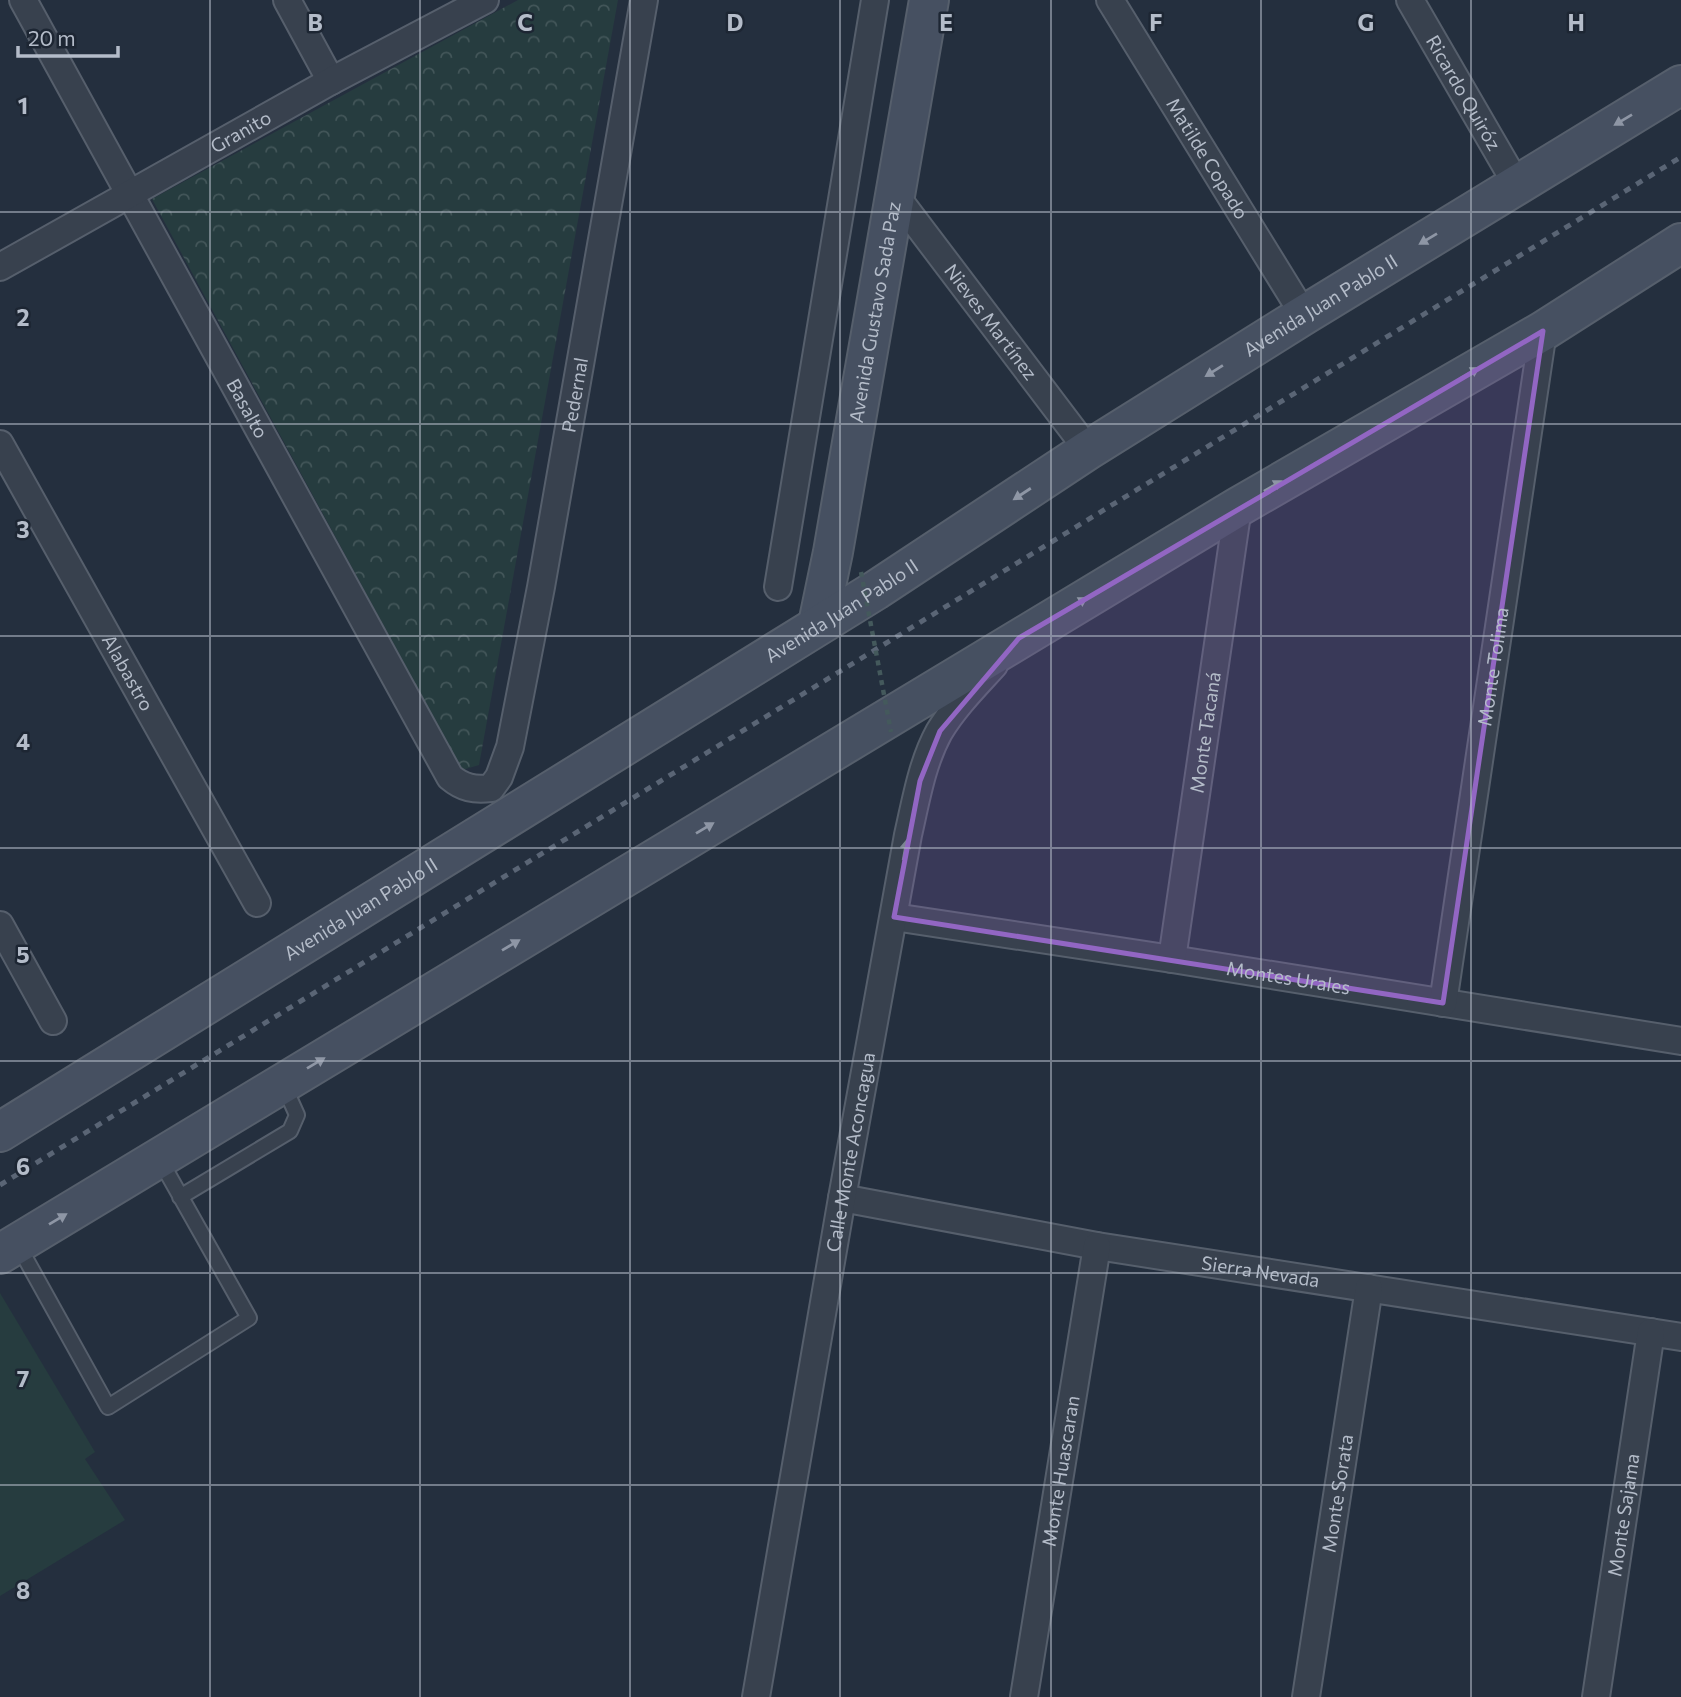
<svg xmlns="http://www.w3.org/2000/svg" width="1681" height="1697" font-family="Commissioner,sans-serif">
<defs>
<pattern id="park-crowns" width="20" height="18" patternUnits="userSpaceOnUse" patternTransform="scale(1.75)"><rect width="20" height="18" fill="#263c3f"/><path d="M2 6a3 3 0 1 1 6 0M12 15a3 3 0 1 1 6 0" fill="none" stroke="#435659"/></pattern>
</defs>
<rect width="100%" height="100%" fill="#242f3e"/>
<path fill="#263c3f" d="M0,1293L95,1452L85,1459L125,1520L0,1596Z"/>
<path fill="url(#park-crowns)" d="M518,0H618L479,765L462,770L152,199Z"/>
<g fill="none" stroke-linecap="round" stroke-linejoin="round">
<g stroke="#565f6c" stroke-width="18">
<path id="lane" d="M180,1197L290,1131L297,1115L284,1086
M18,1245L108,1407L249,1318L160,1160"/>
</g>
<g stroke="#565f6c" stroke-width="30">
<g id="street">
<path id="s1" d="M23,0L450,777C463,788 474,790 491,788L499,777L510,747L541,587L644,0"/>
<path d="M287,0L331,81"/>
<path id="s2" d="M1110,0L1304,315"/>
<path id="s3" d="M1410,0L1517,185"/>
<path id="s4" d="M895,195L1088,450"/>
<path id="s5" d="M0,267L331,81L485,0"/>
<path id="s6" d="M0,444L257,903"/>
<path d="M778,587L875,0"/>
<path id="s7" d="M894,917L1172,959L1681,1041"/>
<path d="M0,925L53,1021"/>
<path id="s8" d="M1172,959L1238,507"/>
<path id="s9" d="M1443,1003L1543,331"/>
<path id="s10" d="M842,1198L1097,1246L1681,1337"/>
<path id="s11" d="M756,1697L842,1198L908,835C916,800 922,763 939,732C954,707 975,686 994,665"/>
<path id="s12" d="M1024,1697L1097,1246"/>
<path id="s13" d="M1306,1697L1369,1288"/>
<path id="s14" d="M1596,1697L1651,1332"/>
</g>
</g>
<g stroke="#565f6c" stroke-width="42">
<g id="secondary">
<path id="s15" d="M818,624L833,552L929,0"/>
<path id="s16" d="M0,1132L876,590L1088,450L1304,315L1681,85"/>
<path d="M0,1254L1238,507L1543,331L1681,243"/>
</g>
</g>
<use href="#lane" stroke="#38414e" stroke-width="14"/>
<use href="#street" stroke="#38414e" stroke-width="26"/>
<use href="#secondary" stroke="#465061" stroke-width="38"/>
<path stroke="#5a6575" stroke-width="5" stroke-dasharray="7 7" stroke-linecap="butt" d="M0,1185L1681,157"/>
<path stroke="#44595c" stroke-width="4.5" stroke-dasharray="5 5" stroke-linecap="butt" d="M861,572L891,732"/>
</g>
<defs><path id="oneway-solid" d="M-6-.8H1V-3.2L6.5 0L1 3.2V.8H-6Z" transform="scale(1.75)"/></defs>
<g fill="#8e96a5">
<use href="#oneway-solid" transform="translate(1623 120) rotate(149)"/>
<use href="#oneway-solid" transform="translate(1428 239) rotate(149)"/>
<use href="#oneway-solid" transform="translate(1214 371) rotate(148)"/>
<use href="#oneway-solid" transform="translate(1470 373) rotate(-30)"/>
<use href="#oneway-solid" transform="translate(1273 486) rotate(-30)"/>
<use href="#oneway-solid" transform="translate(1022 494) rotate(147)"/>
<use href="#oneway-solid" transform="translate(1078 603) rotate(-31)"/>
<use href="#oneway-solid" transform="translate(705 828) rotate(-31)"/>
<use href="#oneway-solid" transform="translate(511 945) rotate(-31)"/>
<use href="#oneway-solid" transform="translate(316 1063) rotate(-31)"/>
<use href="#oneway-solid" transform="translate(58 1219) rotate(-31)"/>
</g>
<use fill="#7c8592" href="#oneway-solid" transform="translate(905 850) rotate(-80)"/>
<path fill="#9266c3" fill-opacity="0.2" stroke="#9266c3" stroke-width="5" stroke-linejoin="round" d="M1543,331L1443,1003L894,917L920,781L940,731L1019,638Z"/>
<path fill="none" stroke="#b4bcc9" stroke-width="2" stroke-opacity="0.55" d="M210,0V1697M420,0V1697M630,0V1697M840,0V1697M1051,0V1697M1261,0V1697M1471,0V1697M0,212H1681M0,424H1681M0,636H1681M0,848H1681M0,1061H1681M0,1273H1681M0,1485H1681"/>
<g text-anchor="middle" stroke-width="5" stroke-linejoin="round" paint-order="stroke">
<g font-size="19" fill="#b4bcc9" stroke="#1d2633">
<text dy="7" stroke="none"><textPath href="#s3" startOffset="107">Ricardo Quiróz</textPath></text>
<text dy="7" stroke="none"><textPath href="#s5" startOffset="276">Granito</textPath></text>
<text dy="7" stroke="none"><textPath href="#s2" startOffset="186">Matilde Copado</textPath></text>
<text dy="7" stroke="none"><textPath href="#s16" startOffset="1558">Avenida Juan Pablo II</textPath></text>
<text dy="7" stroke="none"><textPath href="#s15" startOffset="317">Avenida Gustavo Sada Paz</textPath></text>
<text dy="7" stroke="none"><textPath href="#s4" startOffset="159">Nieves Martínez</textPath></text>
<text dy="7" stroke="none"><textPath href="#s1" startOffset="1334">Pedernal</textPath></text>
<text dy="7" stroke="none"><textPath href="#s1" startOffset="466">Basalto</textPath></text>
<text dy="7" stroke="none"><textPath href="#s16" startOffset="990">Avenida Juan Pablo II</textPath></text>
<text dy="7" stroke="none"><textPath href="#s9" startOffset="340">Monte Tolima</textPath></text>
<text dy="7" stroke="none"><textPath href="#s6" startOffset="262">Alabastro</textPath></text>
<text dy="7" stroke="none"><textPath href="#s8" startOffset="229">Monte Tacaná</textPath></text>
<text dy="7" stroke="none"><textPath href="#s16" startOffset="424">Avenida Juan Pablo II</textPath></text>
<text dy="7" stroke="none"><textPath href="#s7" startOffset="399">Montes Urales</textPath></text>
<text dy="7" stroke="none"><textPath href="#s11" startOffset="553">Calle Monte Aconcagua</textPath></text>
<text dy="7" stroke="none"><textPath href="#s10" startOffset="425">Sierra Nevada</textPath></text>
<text dy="7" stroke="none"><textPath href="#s12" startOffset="229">Monte Huascaran</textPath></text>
<text dy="7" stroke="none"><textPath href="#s13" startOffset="206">Monte Sorata</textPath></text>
<text dy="7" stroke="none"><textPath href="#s14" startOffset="184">Monte Sajama</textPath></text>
</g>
</g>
<g font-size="23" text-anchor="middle" font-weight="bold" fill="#b4bcc9" stroke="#1d2633" stroke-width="5" stroke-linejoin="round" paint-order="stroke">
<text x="315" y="31">B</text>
<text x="525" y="31">C</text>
<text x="735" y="31">D</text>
<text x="946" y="31">E</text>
<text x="1156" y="31">F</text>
<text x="1366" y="31">G</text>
<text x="1576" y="31">H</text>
<text x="23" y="114">1</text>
<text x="23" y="326">2</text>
<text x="23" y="538">3</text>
<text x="23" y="750">4</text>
<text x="23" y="963">5</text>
<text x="23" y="1175">6</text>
<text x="23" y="1387">7</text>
<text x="23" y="1599">8</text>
</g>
<path d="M18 46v10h100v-10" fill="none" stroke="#b4bcc9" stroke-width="3.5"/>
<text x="28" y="46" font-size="21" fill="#b4bcc9" stroke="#1d2633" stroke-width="5" paint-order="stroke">20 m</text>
</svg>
